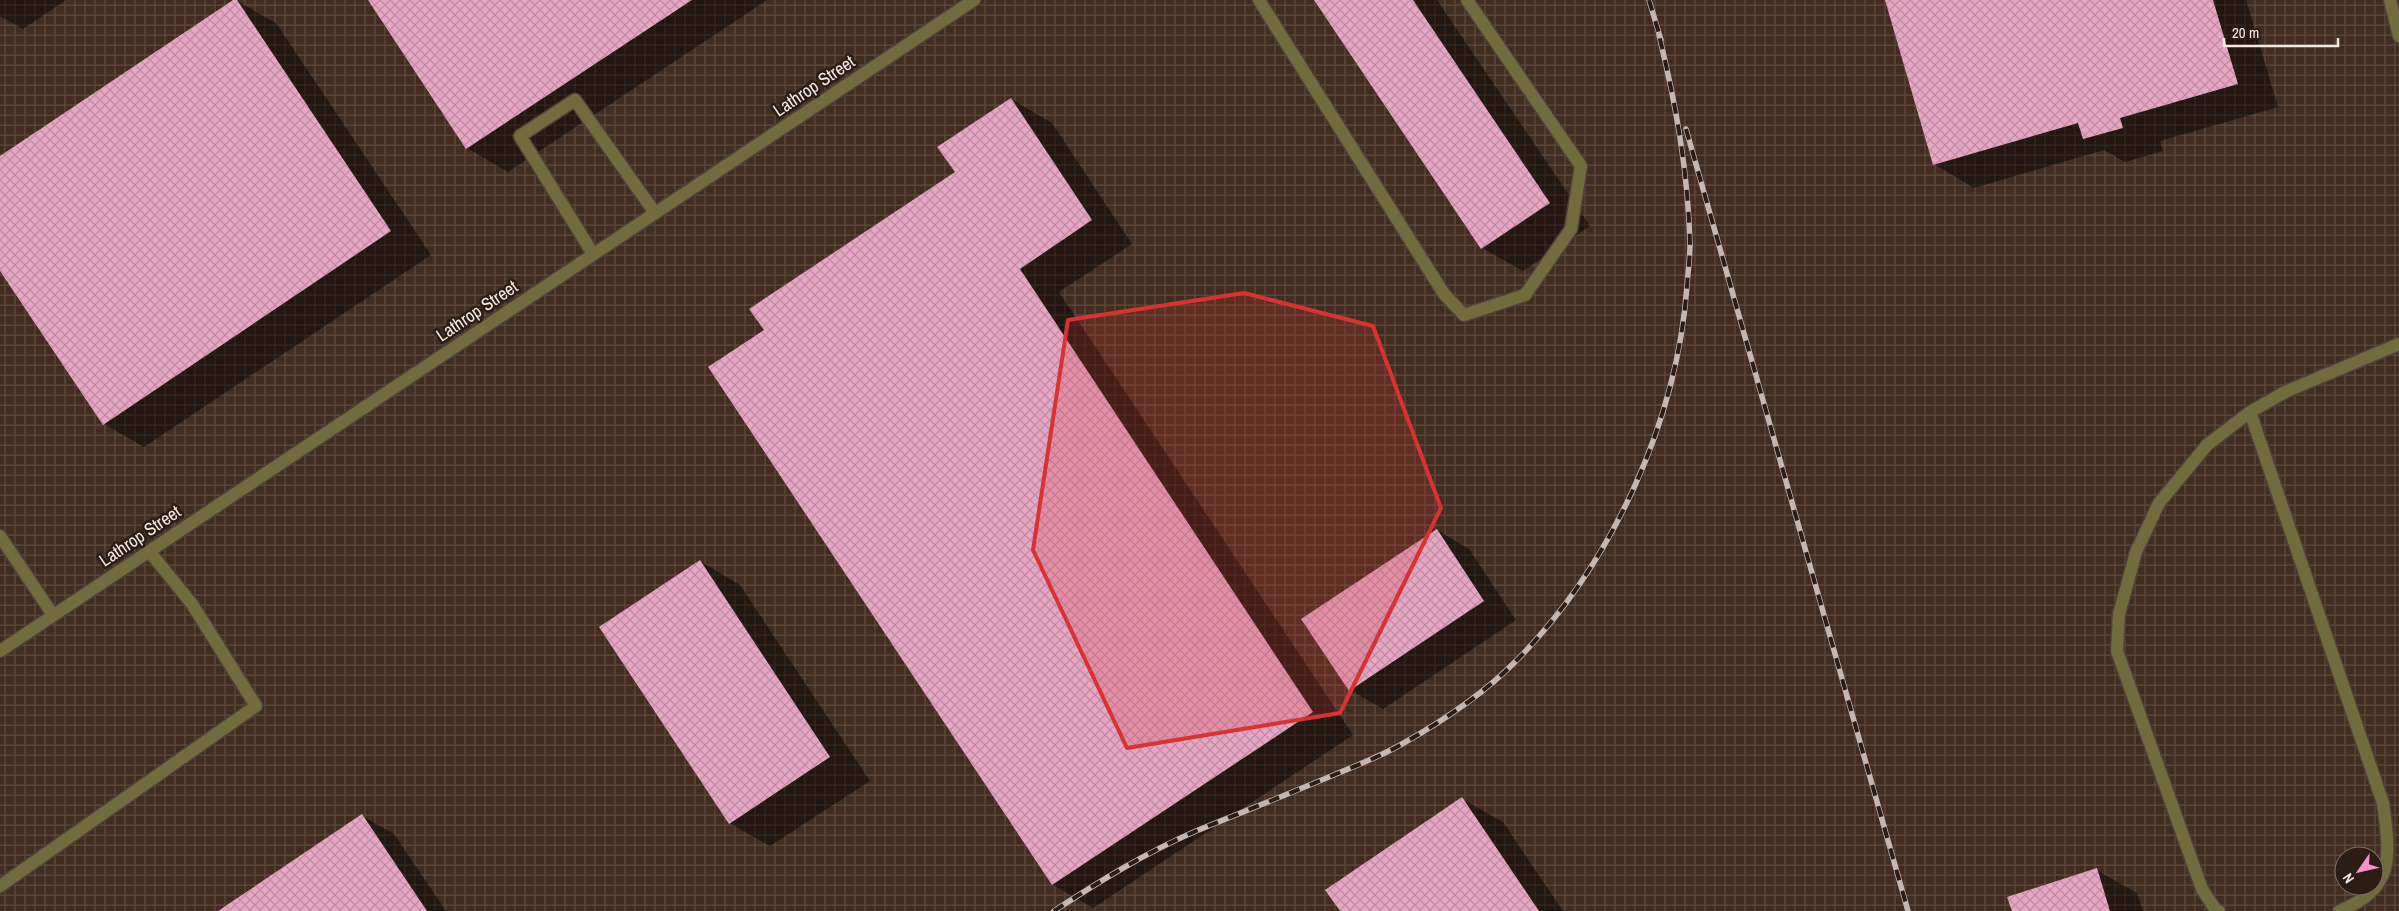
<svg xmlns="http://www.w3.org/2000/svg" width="2399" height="911" font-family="'Archivo Narrow',sans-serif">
<defs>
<pattern id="industrial-grid" width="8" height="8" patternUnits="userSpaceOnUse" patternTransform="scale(1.25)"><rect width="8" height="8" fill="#412c1f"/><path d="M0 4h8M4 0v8" fill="none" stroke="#5d4b3f"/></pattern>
<pattern id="building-cross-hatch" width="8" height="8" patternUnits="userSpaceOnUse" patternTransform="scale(1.25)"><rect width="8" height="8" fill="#e6a6c4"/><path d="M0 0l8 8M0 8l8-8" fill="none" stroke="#bf8ea4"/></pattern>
</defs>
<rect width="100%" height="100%" fill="#36261e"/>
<path fill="url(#industrial-grid)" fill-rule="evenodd" d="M0,0H2399V911H0ZM2344,856H2374V886H2344Z"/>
<path fill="#0007" d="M0,0H66L23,29L0,16Z
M235,0L276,23L431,255L144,447L104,424L0,269V157Z
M369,0H767L508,172L467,148Z
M1315,0H1437L1590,226L1523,271L1482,248Z
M1886,0H2246L2278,107L2160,141L2163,151L2125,162L2104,150L1974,188L1934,164Z
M1011,99L1052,123L1132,244L1059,292L1353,735L1093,908L1053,885L710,367L765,331L956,173Z
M1437,530L1469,549L1516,620L1383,709L1350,690Z
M700,561L740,585L870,781L770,846L729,823Z
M1462,799L1503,822L1563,911H1341Z
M362,816L394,834L446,911H220Z
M2096,870L2137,893L2143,911H2013Z"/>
<path fill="url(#building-cross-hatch)" d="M233,0H237L391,231L103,425L0,271V156Z
M368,0H692L466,149Z
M1314,0H1413L1550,203L1481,249Z
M1885,0H2213L2238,84L2120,118L2123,128L2083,139L2078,123L1933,165Z
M1011,98L1092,220L1020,269L1313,712L1052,885L708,367L764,330L749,309L955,172L937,147Z
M1437,529L1484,601L1349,691L1301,619Z
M700,560L830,757L729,824L599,627Z
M1462,797L1539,911H1340L1325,890Z
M362,814L427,911H218Z
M2097,868L2110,911H2012L2007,897Z"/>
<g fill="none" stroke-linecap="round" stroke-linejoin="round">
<g stroke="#51413a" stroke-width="15">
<path id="service" d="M1259,0L1444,294L1464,315L1525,295L1571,229L1581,166L1467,0
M593,254L520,136L575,100L655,213
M2250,412L2383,803C2390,855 2396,889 2339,911
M0,536L53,615
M0,886L256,706L192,604L149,551
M2219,911L2215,909L2202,889L2117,651L2119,614L2136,552L2159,503L2207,445L2250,412L2287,391L2399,344"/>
</g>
<g stroke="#51413a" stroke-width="15">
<path id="minor" d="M2390,0L2399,36"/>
</g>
<g stroke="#51413a" stroke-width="15">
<path id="tertiary" d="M0,651L974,0"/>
</g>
<use href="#service" stroke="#726b3e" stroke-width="12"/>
<use href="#minor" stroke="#726b3e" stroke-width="12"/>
<use href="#tertiary" stroke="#726b3e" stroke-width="12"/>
<g stroke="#c4b7b1" stroke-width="5.5">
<path id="rail" d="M1649,0L1661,40
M1686,129L1908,911
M1054,911C1100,881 1145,853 1196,831C1242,812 1289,794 1336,774C1358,765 1381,756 1402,744C1443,721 1485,693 1518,659C1613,562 1677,421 1687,286C1688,272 1690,258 1690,244C1688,171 1676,105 1659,35"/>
</g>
<use href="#rail" stroke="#2c1d14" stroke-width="4" stroke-dasharray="11" stroke-linecap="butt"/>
</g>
<path fill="#d83231" fill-opacity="0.2" stroke="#d83231" stroke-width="4" stroke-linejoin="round" d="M1244,293L1373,326L1441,508L1340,713L1127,748L1033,550L1068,320Z"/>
<g text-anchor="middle" stroke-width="5" stroke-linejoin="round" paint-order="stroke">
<g font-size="18" fill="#f4e9e3" stroke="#2c1d14">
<text transform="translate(814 86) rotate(-34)" y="6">Lathrop Street</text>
<text transform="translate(477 311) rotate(-34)" y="6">Lathrop Street</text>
<text transform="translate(140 536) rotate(-34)" y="6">Lathrop Street</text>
</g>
</g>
<g transform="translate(2359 871) rotate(236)"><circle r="24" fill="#2c1d14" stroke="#7c6f67"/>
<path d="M0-4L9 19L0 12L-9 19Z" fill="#f890cb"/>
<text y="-8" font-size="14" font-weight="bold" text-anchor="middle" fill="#f4e9e3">N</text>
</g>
<path d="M2224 38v8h114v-8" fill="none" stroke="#f4e9e3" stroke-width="2.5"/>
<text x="2232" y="38" font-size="15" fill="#f4e9e3" stroke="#2c1d14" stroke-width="4" paint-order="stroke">20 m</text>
</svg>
